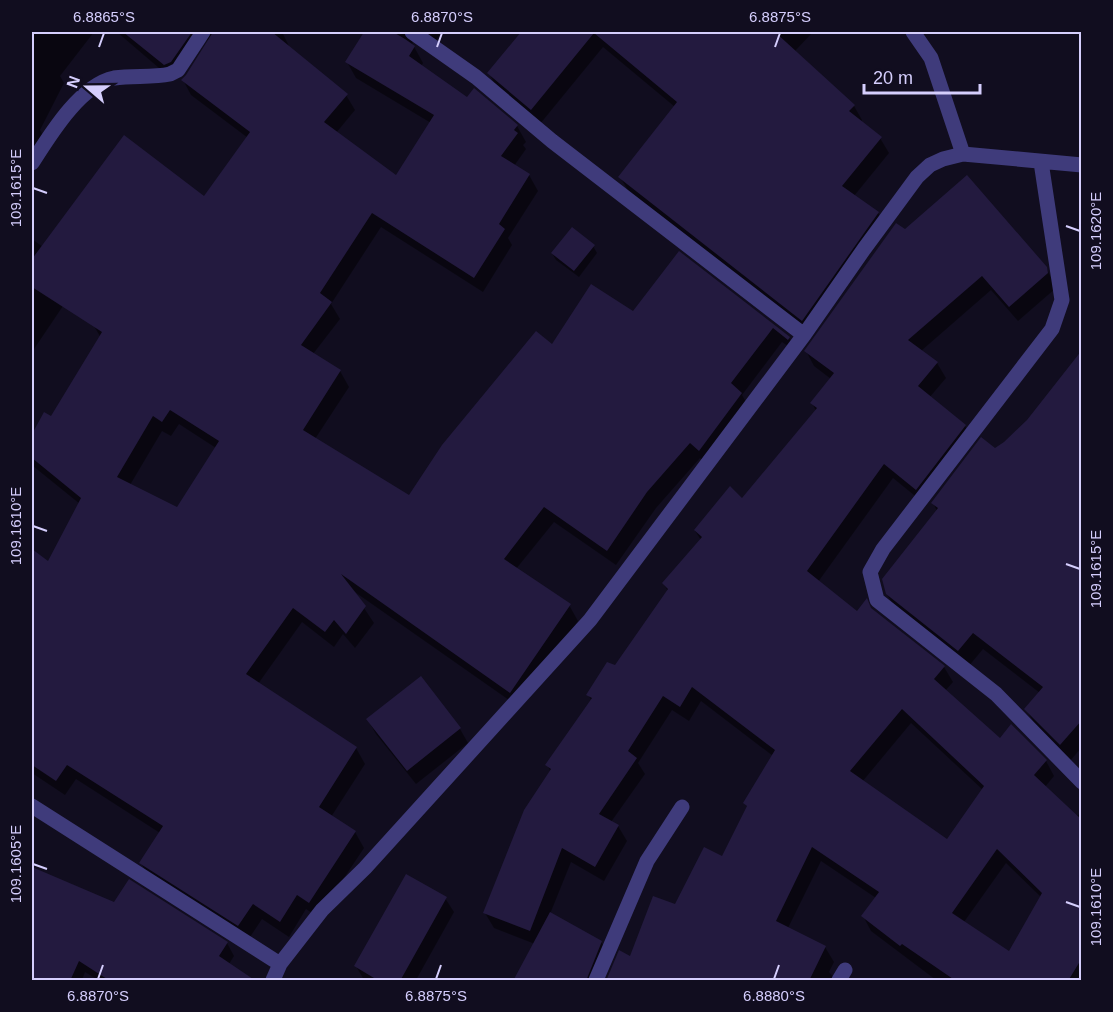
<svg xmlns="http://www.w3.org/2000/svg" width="1113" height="1012" font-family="Helvetica,sans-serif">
<rect width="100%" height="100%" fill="#110d1f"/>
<path fill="#0007" fill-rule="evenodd" d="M32,32H94L60,76L64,83L40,130L44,137L32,158Z
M117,32H282L290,48L346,95L355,110L336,133L396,178L431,123L356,78L347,62L366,32H441L434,44L423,37L417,38L412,43L423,63L418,72L423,77L428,71L467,99L474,90L517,126L526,142L523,145L526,149L514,166L529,175L538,191L508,238L512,245L483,292L381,227L331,304L340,319L313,354L340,371L349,387L315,439L409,497L443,446L536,333L552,346L591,286L633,313L679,253L789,338L798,353L782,342L742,395L750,409L708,465L700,458L656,508L616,565L554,522L516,569L569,605L578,621L519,707L352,590L374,623L355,648L343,634L334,647L302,622L258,684L356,748L365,764L331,817L355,832L364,848L318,917L306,909L289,937L262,919L248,940L150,878L141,863L160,833L76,779L65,795L32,773V551L49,563L80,504L33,466L32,437L44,414L52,418L101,338L94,326L152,222L129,208L32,352V239L43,247L125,137L205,198L248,138L191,95L183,80L187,76L213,37L204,42L180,78L173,80ZM179,424L216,448L177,508L130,485L162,431L171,436Z
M521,32H695L725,57L749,32H813L795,51L854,106L862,120L861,122L880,138L889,153L854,196L878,213L887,228L811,335L629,192L620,177L675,107L603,47L540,124L497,88L489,73L523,33Z
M905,231L1046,267L1056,288L1018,321L991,290L921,351L937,363L946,378L929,398L965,426L973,441L925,504L893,478L818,582L857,613L872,610L944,667L953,682L945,691L1000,740L1046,761L1054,776L1045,787L1076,817L1082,811V980H936L871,931L863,916L876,898L821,861L788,928L825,947L834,962L829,972L836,980H608L631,958L676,906L723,858L748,808L745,803L773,756L701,701L689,721L672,710L638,763L645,774L611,822L618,826L627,841L604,881L571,862L550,914L601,942L610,957L600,980H515L535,944L494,928L485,913L551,772L547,765L592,701L588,695L616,666L668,591L663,583L701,540L695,531L742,500L816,411L812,403L831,379L814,366L806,351ZM911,723L983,790L947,841L862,782ZM1006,863L1041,897L1009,953L964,922Z
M593,246L597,253L579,277L556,260L552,253Z
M1082,385V747L1070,761L1036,726L1026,709L1040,693L983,649L968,667L897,611L887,594L937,511L933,503L995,450Z
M421,679L460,729L468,743L416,784L376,734L368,720Z
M32,868L114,904L227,943L234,956L229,964L253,980H98L85,972L82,980H32Z
M445,898L454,912L416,980H364L356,966Z"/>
<path fill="#231a3f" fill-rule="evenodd" d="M123,32H192L171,62L164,65Z
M213,32H272L348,94L324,122L396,175L434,115L345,62L364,32H393L405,39L415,46L409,56L467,97L474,88L518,125L514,130L518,133L501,156L530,174L499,224L505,229L474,278L372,213L320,293L332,302L301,345L341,370L303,430L409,495L442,445L536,331L552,344L591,284L633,311L679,251L790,337L788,340L773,328L731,383L742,393L699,451L690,443L647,492L607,551L544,507L504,559L571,604L510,693L341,574L366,606L346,634L334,620L325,632L293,608L246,674L357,747L319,807L356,831L309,903L297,895L280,922L253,904L238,926L139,863L163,826L67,765L56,781L32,765V549L48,561L81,498L32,458V434L44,412L51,416L102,332L32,287V259L124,135L204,196L250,132L181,80L186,75ZM170,410L219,441L177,507L117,477L153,416L162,422Z
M521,32H775L855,105L849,111L882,137L842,186L879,212L802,321L618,177L677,102L594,33L531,110L487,73Z
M967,175L1047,267L1048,273L1009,307L982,276L908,340L938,362L918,386L966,425L916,490L884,464L807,571L857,611L867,598L871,608L945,666L934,679L1000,738L1011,724L1047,760L1034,775L1082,820V958L1068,981H956L902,944L900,946L861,916L879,892L812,847L776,921L826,946L809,981H606L619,950L630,956L653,896L675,904L704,847L722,856L747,806L743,803L775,750L692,687L680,707L663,696L628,751L637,758L599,814L619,825L595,867L562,848L530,931L483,913L524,810L551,769L545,765L592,698L586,695L607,662L615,665L668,589L662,583L702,537L694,530L730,486L742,498L817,408L810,403L834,373L804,351L896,223L905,229ZM902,709L984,786L947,839L850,771ZM997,849L1042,893L1009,951L952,913Z
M572,227L595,245L574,271L551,253Z
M1082,350V720L1060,745L1024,709L1043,687L973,633L958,651L886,594L882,579L938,508L931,503L981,437L995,448L1004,442L1027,420Z
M421,676L461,728L407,771L366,719Z
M32,867L114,902L129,879L228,942L219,956L256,981H110L79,961L70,981H32Z
M406,874L447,897L400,981H379L354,966Z
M550,912L602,941L586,981H513Z"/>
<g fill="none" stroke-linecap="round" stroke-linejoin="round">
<path stroke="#3f3b7b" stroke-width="15" d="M412,32L476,77L552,141L804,335
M913,32L931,58L963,154
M1041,162L1062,300L1052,329L883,549L870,572L877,600L996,694L1082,782
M32,163C50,135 80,85 114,78C133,75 152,78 170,74L178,70L203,32
M32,806L280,964
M273,980L280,964L322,910L365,868L590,620L804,335L864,249L917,177L930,165L943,159L963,154L1082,165
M596,980L647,861L682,807
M839,980L845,970"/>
</g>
<path fill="none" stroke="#d5cefd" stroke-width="2" d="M99,47L104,33M437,47L442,33M775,47L780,33M33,188L47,193M1066,226L1080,231M33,526L47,531M1066,564L1080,569M33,864L47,869M1066,902L1080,907M98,979L103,965M436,979L441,965M774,979L779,965"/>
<rect width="1113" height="1012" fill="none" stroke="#110d1f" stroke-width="66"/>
<g transform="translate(87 87) rotate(290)" stroke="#110d1f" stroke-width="4.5" paint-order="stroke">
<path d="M0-4.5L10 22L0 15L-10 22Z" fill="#d5cefd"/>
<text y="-9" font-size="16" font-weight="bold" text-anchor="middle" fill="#d5cefd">N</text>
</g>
<path d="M864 84v9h116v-9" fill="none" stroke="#d5cefd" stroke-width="3"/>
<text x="873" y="84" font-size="18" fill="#d5cefd" stroke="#110d1f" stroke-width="4.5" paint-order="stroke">20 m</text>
<rect x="33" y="33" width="1047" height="946" fill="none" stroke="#d5cefd" stroke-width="2"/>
<g font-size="15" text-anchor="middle" fill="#d5cefd">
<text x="104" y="22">6.8865°S</text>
<text x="442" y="22">6.8870°S</text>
<text x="780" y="22">6.8875°S</text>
<text transform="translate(16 188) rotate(-90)" y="5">109.1615°E</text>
<text transform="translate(1096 231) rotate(-90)" y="5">109.1620°E</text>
<text transform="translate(16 526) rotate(-90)" y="5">109.1610°E</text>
<text transform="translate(1096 569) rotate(-90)" y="5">109.1615°E</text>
<text transform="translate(16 864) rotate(-90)" y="5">109.1605°E</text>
<text transform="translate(1096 907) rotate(-90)" y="5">109.1610°E</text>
<text x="98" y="1001">6.8870°S</text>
<text x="436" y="1001">6.8875°S</text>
<text x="774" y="1001">6.8880°S</text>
</g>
</svg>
